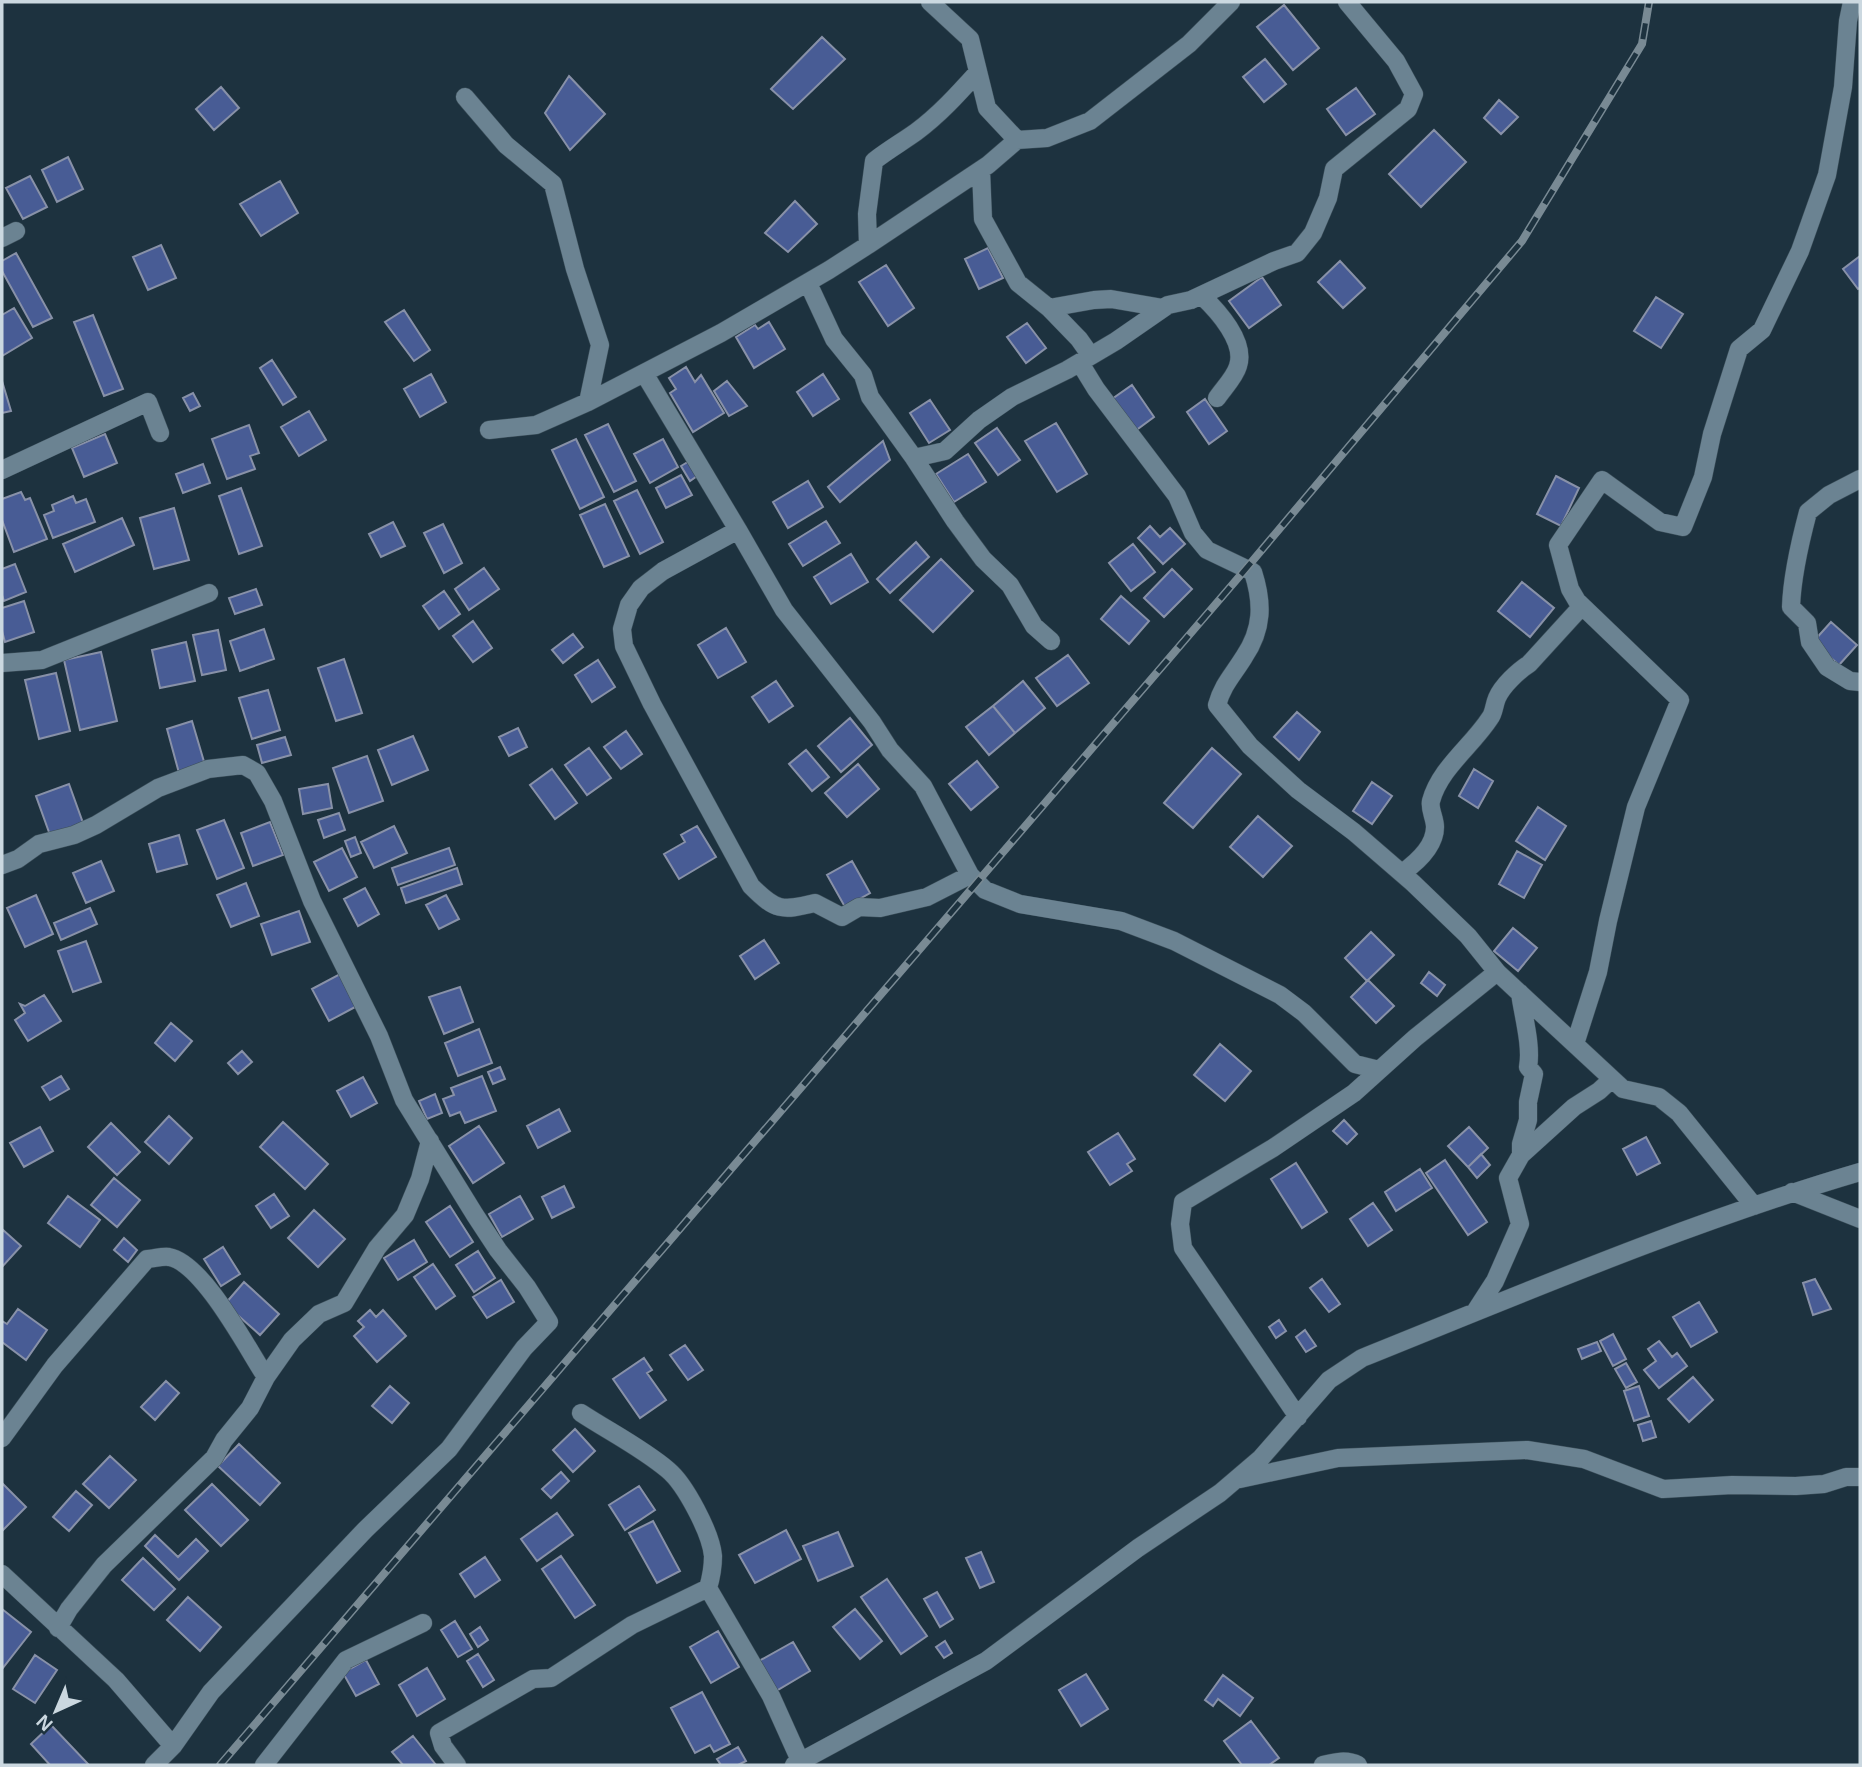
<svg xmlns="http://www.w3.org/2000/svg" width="1862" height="1767" font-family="Helvetica,sans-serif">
<rect width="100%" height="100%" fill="#1d323f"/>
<path fill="#485c95" stroke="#8891a8" stroke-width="2" d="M1284,5L1319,48L1293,70L1257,27Z
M822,37L845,59L793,109L771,89Z
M1265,59L1286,84L1264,102L1243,77Z
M569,76L605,114L570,150L545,113Z
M221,87L239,108L214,130L196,109Z
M1356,88L1375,114L1346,135L1327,109Z
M1499,100L1518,117L1501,134L1484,118Z
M1434,130L1466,162L1421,207L1389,174Z
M68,157L83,189L57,202L42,170Z
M30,176L47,207L23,219L6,188Z
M280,181L298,213L261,236L240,204Z
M795,201L817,224L788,252L765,233Z
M161,245L176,278L148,290L133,257Z
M988,248L1003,278L979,289L965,259Z
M16,253L52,318L33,327L2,271V261Z
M1860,256V288L1858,289L1843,269Z
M1340,261L1365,288L1343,308L1318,282Z
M886,265L914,308L888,326L859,282Z
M1262,277L1281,305L1249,328L1229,301Z
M1656,297L1683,314L1661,348L1634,331Z
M14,308L32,338L2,356V315Z
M404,310L430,350L414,361L385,322Z
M93,315L123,389L104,396L74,322Z
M769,322L785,349L754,368L736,337L755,325L758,329Z
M1027,323L1046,348L1026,363L1007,337Z
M272,360L296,397L283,405L260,368Z
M686,367L695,382L701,375L724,413L693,432L670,393L676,389L669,378Z
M431,374L446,402L420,417L404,389Z
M823,374L839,399L813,416L797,392Z
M2,381L11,411L2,413Z
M727,381L747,406L729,416L714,391Z
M1132,385L1154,417L1135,431L1112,399Z
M193,393L200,406L190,411L183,398Z
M1205,399L1227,431L1209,444L1187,412Z
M930,400L950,430L929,443L910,413Z
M309,411L326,440L299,456L281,427Z
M1056,423L1087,474L1057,492L1025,441Z
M608,424L636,481L614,492L585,435Z
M249,425L259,453L250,456L255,469L227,479L212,439Z
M997,428L1020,460L998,475L975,443Z
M105,434L117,463L84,477L72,448Z
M576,439L604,497L580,509L552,450Z
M663,439L678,467L650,483L634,454Z
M883,441L890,460L840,502L828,487Z
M968,454L986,482L954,502L936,474Z
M691,460L700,474L690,481L681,466Z
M203,464L210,483L183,493L176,474Z
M681,475L692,495L666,508L656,488Z
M1556,476L1579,488L1561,526L1537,514Z
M808,481L823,507L788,528L773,502Z
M241,488L262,546L239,554L219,496Z
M637,490L663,542L640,554L614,501Z
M21,492L25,500L30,498L47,539L14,552L2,520V499Z
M73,496L76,503L86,499L95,522L53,538L44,515L54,511L52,505Z
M605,504L629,556L604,567L580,515Z
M174,508L189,560L154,569L140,518Z
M122,518L134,545L75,572L63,544Z
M826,521L840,543L803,566L789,544Z
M393,522L405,546L381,557L369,534Z
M443,524L462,563L444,573L424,533Z
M1150,526L1160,537L1170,528L1185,544L1163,564L1138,538Z
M916,542L929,557L890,593L877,579Z
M1133,544L1155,572L1131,591L1109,563Z
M851,554L868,582L831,604L814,577Z
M941,559L973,591L933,632L900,600Z
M15,564L26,592L4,601L2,595V569Z
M484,568L499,589L469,610L455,589Z
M1172,569L1192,589L1164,617L1144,598Z
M1522,582L1554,608L1530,637L1498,611Z
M256,589L262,605L235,614L229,598Z
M444,591L460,614L439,629L423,606Z
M1121,596L1149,621L1129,644L1101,619Z
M24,601L34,632L5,642L2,631V608Z
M473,621L492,648L473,662L453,636Z
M1831,622L1857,645L1839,665L1813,642Z
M726,628L746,662L718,678L698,645Z
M264,629L274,659L240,671L230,641Z
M218,630L226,670L202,675L193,635Z
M573,634L583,647L563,663L552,650Z
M186,642L195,681L160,688L152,650Z
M101,652L117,721L80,730L64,660Z
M1068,655L1089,683L1057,706L1036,678Z
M344,659L362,713L336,721L318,668Z
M598,660L615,687L592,702L575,675Z
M56,673L70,731L39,739L25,680Z
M776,681L793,706L769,722L752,697Z
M1023,681L1045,708L1015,733L993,706Z
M268,690L280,730L252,739L239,698Z
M993,706L1015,733L989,755L966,727Z
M1297,712L1320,732L1299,760L1274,737Z
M850,718L872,745L841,772L818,746Z
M192,721L205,765L179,773L167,729Z
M518,728L527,747L509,756L499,737Z
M626,731L642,754L621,769L604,747Z
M413,736L428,770L392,785L378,750Z
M285,737L291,755L262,763L257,745Z
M589,748L611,778L587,795L565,765Z
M1212,748L1241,774L1193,828L1164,803Z
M806,750L829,777L812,791L789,764Z
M367,756L383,801L349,813L333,768Z
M977,761L998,787L971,810L949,784Z
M858,764L879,789L847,817L825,793Z
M552,769L577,803L555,819L530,785Z
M1474,769L1493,781L1478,808L1459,796Z
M1372,782L1392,796L1372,824L1353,811Z
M69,784L83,823L50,835L36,796Z
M328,784L332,808L303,814L299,789Z
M1538,807L1566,826L1545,860L1516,841Z
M339,813L345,830L324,838L318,820Z
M1258,816L1292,846L1263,877L1230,847Z
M224,820L244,868L217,879L197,830Z
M270,822L283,855L253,866L241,833Z
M394,826L407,853L374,868L361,842Z
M697,826L716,857L679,879L664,854L685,842L681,835Z
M179,835L187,864L157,872L149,844Z
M355,837L361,853L351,857L345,841Z
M342,848L357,877L329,891L314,862Z
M449,848L455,865L398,885L392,868Z
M1517,851L1542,865L1524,898L1499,884Z
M101,861L114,891L86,903L73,873Z
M852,861L870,893L845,907L827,875Z
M457,868L462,884L406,903L401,888Z
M246,883L259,916L231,927L217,895Z
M365,888L379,914L358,926L344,899Z
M36,895L53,934L25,947L7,908Z
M446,895L459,919L439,929L426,905Z
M90,908L97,924L61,940L54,923Z
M299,911L310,942L272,955L261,924Z
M1513,928L1537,948L1518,971L1494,951Z
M1371,932L1394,955L1367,981L1345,958Z
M764,940L779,963L755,979L740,956Z
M86,941L101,982L73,992L58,951Z
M1429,972L1445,985L1437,996L1421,983Z
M340,974L357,1006L329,1021L312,989Z
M1368,980L1394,1006L1376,1023L1351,997Z
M460,987L473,1022L444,1034L429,997Z
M44,995L61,1021L28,1041L15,1020L25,1013L20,1004L25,1006Z
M171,1023L192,1041L175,1061L155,1043Z
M479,1029L492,1063L458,1076L445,1043Z
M1220,1044L1251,1071L1225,1101L1194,1075Z
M242,1051L252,1062L238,1074L228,1063Z
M500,1067L505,1079L493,1084L488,1072Z
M61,1076L69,1089L50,1100L42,1087Z
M482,1076L496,1111L465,1123L460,1112L450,1116L443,1099L454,1095L451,1088Z
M363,1077L377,1103L351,1117L337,1091Z
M435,1094L442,1113L427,1119L419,1101Z
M559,1109L570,1131L538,1148L527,1126Z
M169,1116L192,1138L169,1164L145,1142Z
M1344,1120L1357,1134L1347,1144L1333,1131Z
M283,1122L328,1164L305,1189L260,1147Z
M111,1123L140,1152L117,1175L88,1147Z
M479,1126L504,1163L473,1183L449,1146Z
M40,1127L53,1151L24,1167L10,1143Z
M1469,1127L1488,1148L1468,1167L1448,1146Z
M1118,1133L1135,1159L1127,1164L1132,1171L1110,1185L1088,1152Z
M1646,1137L1660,1163L1637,1175L1623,1149Z
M1481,1154L1490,1165L1477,1178L1468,1167Z
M1445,1160L1487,1222L1468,1235L1426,1173Z
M1296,1163L1327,1212L1302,1228L1271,1179Z
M1420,1169L1432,1188L1396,1211L1385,1192Z
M114,1178L140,1200L117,1227L91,1205Z
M564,1186L574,1207L552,1218L542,1197Z
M274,1194L289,1216L271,1228L256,1206Z
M68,1196L100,1220L80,1247L48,1223Z
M520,1196L533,1219L502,1237L489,1214Z
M1373,1203L1392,1230L1368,1246L1350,1219Z
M450,1206L473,1242L450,1257L426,1222Z
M314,1210L345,1239L318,1267L288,1238Z
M2,1229L21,1246L2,1267Z
M124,1238L137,1250L128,1262L114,1250Z
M414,1240L427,1262L398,1280L384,1258Z
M223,1247L240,1274L221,1286L204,1259Z
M478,1251L495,1278L474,1292L456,1265Z
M433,1264L455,1296L436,1309L414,1277Z
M1322,1279L1340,1304L1329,1312L1310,1288Z
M1815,1279L1831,1309L1813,1315L1803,1283Z
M501,1280L514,1302L487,1318L473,1297Z
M244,1282L279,1314L260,1335L225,1304Z
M1699,1302L1717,1332L1691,1347L1673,1317Z
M18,1309L47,1330L26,1360L2,1342V1321L7,1324Z
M370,1310L376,1317L383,1310L406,1336L377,1362L354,1336L364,1327L358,1321Z
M1279,1320L1286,1331L1276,1338L1269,1327Z
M1305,1330L1316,1346L1306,1352L1296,1337Z
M1613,1334L1626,1359L1613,1366L1600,1341Z
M1659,1341L1672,1357L1677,1353L1687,1366L1659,1388L1644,1370L1656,1361L1648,1349Z
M1597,1342L1601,1351L1582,1359L1578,1349Z
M685,1345L703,1370L688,1380L670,1355Z
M644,1358L652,1370L647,1373L666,1400L640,1418L613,1379Z
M1626,1363L1637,1382L1626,1388L1615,1369Z
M1693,1377L1713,1400L1689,1422L1668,1399Z
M166,1381L179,1393L155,1420L141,1407Z
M390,1386L409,1403L392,1423L372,1406Z
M1639,1386L1649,1416L1634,1421L1624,1391Z
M1651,1421L1656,1437L1643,1441L1638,1425Z
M575,1429L595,1451L573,1472L553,1450Z
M239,1444L280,1483L260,1505L218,1466Z
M110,1456L136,1480L109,1508L83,1484Z
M561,1472L569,1481L551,1498L542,1489Z
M2,1483L26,1507L2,1531Z
M212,1484L248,1520L221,1546L185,1510Z
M639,1486L655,1510L625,1530L609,1505Z
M76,1491L92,1505L69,1531L53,1517Z
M557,1513L573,1535L537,1561L521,1539Z
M653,1521L680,1571L657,1583L629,1533Z
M786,1530L801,1559L755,1583L739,1555Z
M838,1532L853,1566L818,1581L803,1546Z
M155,1535L178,1557L196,1539L208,1551L179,1580L145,1546Z
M981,1552L994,1582L980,1588L966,1558Z
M561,1556L595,1605L575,1618L542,1569Z
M485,1557L500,1580L475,1597L460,1574Z
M143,1558L175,1589L154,1610L122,1580Z
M887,1579L927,1636L901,1654L861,1597Z
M937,1592L953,1619L940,1627L924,1599Z
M188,1597L221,1627L200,1651L167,1620Z
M2,1609L31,1632L2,1669Z
M855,1609L882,1641L860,1659L833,1627Z
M455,1621L472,1649L458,1657L441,1630Z
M480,1627L488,1640L478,1647L470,1634Z
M718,1631L739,1667L711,1683L690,1647Z
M945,1641L952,1653L944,1658L936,1647Z
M793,1642L810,1671L776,1691L759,1661Z
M478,1654L494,1680L483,1687L467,1661Z
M35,1655L57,1670L35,1703L13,1689Z
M366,1660L379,1684L356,1696L343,1673Z
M427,1668L445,1699L417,1716L399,1685Z
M1086,1674L1108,1709L1081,1726L1059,1690Z
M1223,1675L1253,1698L1240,1716L1218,1699L1213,1706L1205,1700Z
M702,1692L730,1744L714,1752L710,1745L695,1753L671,1708Z
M1251,1721L1279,1758L1269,1765H1242L1224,1741Z
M51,1725L89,1765H50L31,1744Z
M413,1736L436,1765H403L392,1752Z
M738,1747L746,1761L738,1765H721L717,1759Z"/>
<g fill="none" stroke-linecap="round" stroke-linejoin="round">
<g stroke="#3c4f5a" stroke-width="19">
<path id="street" d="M465,97L506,145L553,184L575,269L600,345L588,402
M1017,140L1047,138L1090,121L1189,44L1231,2
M981,170L983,219L1018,283L1049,308L1094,300L1111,299L1163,308
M2,238L16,231
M868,245L988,165L1017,140L987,108L970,39L930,2
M808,283L834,339L863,375L870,397L914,458L945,451L979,420L1012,397L1067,370L1116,341L1168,305L1191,300L1274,261L1297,253L1313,233L1328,198L1334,169L1408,109L1414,94L1396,61L1347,2
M1202,296C1218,311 1246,342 1238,366C1235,377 1223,389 1217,398
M1049,308L1079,339L1091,356
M1080,363L1096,389L1177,496L1193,533L1207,550L1253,572C1263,603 1263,629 1244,657C1233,675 1223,684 1217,705L1250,746L1298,790L1354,832L1413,883L1468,936L1497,972
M644,373L738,530L663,571L641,588L629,605L622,629L624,646L652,704L751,886C776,911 781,911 815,903L842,917L859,907L880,908L927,897L970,875L985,890L1020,904L1121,921L1174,941L1280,995L1304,1013L1355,1064L1379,1070
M489,430L536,425L588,402L721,333L829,270L868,245L867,214L874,161C888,150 902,142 916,132C939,115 958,94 977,73
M914,458L955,521L983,559L1010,585L1034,626L1051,641
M2,470L148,402L160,433
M1860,479L1829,495L1808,512C1800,542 1792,576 1791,607L1807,623L1810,642L1827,667L1850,681L1860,682
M738,530L784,610L872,722L890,750L923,786L970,875
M2,663L42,660L209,593
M2,865L18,859L39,844L74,835L96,825L158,788L208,769L243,765L257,773L273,801L312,901L379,1036L404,1100L475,1215L498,1250L527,1287L549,1322L524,1348L449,1449L365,1530L211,1692L173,1746L154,1765
M1402,873C1416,863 1435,846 1435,827C1435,818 1429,809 1431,801C1440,768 1472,746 1490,718C1494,713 1494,705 1497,698C1502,686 1518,671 1529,664L1582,606
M1520,993C1523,1015 1532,1046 1528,1067L1534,1074L1528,1102V1120L1521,1144V1155
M1575,1044L1598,972L1608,921L1636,807L1680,700L1577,601L1570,589L1558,545L1602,480L1660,522L1683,527L1703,477L1712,434L1739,349L1762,330L1800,251L1827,175L1843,87L1848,21L1852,2
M1792,1192L1860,1219
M1475,1312L1495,1281L1520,1224L1508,1178L1521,1155L1574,1107L1599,1091L1612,1079
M581,1413C610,1432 642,1448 668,1470C685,1484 711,1533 713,1556C713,1567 711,1578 708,1588L771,1696L802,1765
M1298,1417L1183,1248L1180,1224L1183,1202L1273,1148L1354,1093L1415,1038L1497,972L1623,1089L1659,1097L1679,1113L1754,1206
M2,1438L55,1365L147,1259C153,1259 162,1256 169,1257C203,1263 247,1348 266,1377
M1240,1479L1338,1458L1527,1450L1584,1459L1663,1489L1732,1485L1796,1486L1824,1484L1846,1477H1860
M2,1574L116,1680L173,1746
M58,1628L69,1609L104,1565L214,1458L224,1440L250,1408L266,1377L292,1340L319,1314L344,1303L377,1248L405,1215L420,1179L430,1141
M264,1765L346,1660L423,1623
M457,1765L443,1746L439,1733L533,1679L551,1678L632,1625L708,1588
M794,1765L986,1661L1138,1548L1220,1493L1261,1458L1329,1380L1362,1358C1526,1292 1690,1222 1860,1172
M1323,1765C1334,1762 1347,1759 1358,1765"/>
</g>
<use href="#street" stroke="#6b8392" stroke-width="18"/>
<g stroke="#798a94" stroke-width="8">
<path id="rail" d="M220,1765L1244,571L1522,241L1642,44L1649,2"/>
</g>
<use href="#rail" stroke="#1d323f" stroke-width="5" stroke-dasharray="16" stroke-linecap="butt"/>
</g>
<rect width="1862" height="1767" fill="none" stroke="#cbd8e0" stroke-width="7"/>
<g transform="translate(56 1711) rotate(224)" stroke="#1d323f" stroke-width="5" paint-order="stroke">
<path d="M0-5L12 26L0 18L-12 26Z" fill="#cbd8e0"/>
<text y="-10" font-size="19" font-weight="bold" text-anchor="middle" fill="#cbd8e0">N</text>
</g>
</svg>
